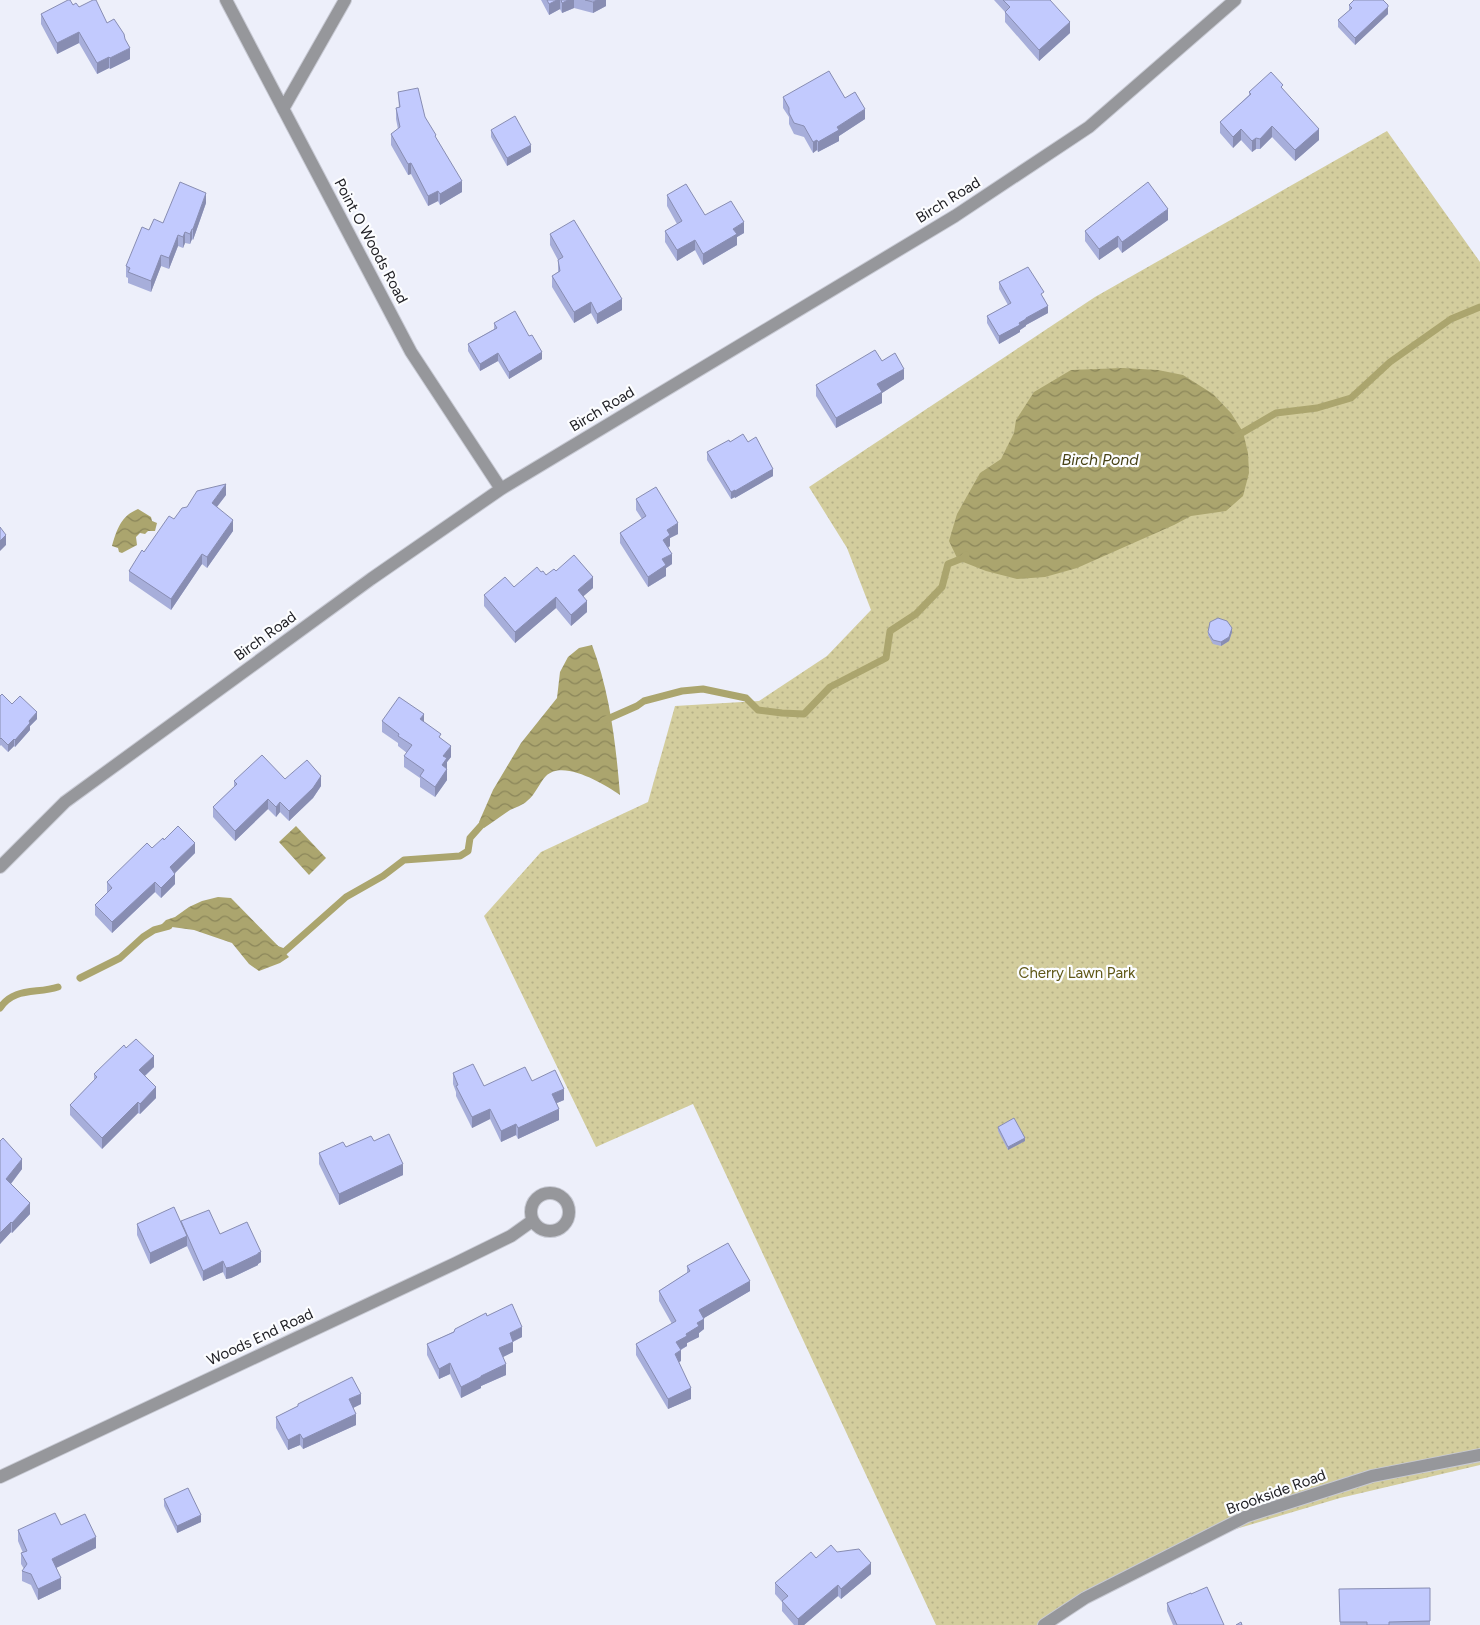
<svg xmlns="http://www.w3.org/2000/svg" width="1480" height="1625" font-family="Figtree,sans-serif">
<defs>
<pattern id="park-dots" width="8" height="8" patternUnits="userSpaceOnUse" patternTransform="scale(1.25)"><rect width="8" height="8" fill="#d3cd9d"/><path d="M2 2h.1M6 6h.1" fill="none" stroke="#b5b087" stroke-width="1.8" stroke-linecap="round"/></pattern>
<pattern id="water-waves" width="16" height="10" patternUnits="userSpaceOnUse" patternTransform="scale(1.25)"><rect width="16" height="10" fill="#aba56e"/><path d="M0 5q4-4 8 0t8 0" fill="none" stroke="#8b865a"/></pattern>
</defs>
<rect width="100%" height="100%" fill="#edeffa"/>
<path fill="url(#park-dots)" d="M1387,131L1480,262V1465L1340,1498L1199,1540L1048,1625H936L693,1104L596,1147L484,916L541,852L648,802L675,706L759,701L827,656L871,610L847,548L809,487L1095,297Z"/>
<path fill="url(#water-waves)" d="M1123,368L1158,370L1183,375L1213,394L1231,413L1243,432L1248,453L1249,473L1243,496L1226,511L1191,516L1174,525L1077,568L1045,577L1017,579L986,571L958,560L949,541L957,514L980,473L1001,459L1014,433L1016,420L1034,392L1071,370Z
M138,509L151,517L152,521L157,523L155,531H148L145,534L140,533L136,537L137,545L122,553L119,552L118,548L112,546C117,529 121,516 138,509Z
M592,645C610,692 616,745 620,795C604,784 563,759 546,776C539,783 536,794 527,801C523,805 516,807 510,810C501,816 493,822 484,828L481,826L479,822L493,790L521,743L557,698L560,672L568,657L579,648Z
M296,826L326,858L309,875L279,842Z
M218,897L231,898L289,957L280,963L259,971L249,964L232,943L194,930L172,927L163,930L161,925L166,920L175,917L189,907L202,901Z"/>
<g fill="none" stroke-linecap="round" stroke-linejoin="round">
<path stroke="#aba56e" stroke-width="7" d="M1235,437L1276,413L1317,408L1351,398L1390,362L1451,319L1480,307
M603,721L637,706L644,701L682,691L703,689L746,698L758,710L782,713L804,714L830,687L886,658L890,631L916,614L942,587L948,564L963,558L966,555
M276,949L284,952L346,897L383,876L404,860L460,856L468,851L470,838L486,820
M80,978L120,958L143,937L154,930L169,926
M0,1008C14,987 36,994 58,987"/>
<g stroke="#c8cad4" stroke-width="14">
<path id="minor" d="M226,0L411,352L501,489
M283,109L345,0
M0,867L65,802L371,579L501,489L955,216L1089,127L1235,0
M531 1212a19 19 0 1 1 38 0a19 19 0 1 1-38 0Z
M0,1477L456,1263L511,1236L532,1221
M1044,1625L1085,1598L1247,1516L1372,1476L1480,1455"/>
</g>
<use href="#minor" stroke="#96979b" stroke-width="12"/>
</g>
<path fill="#a7aeda" d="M541,0H606V6L593,13L574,8L562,13L560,9L549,15Z
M994,0H1050L1070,33L1039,61L1005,22V12Z
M1349,5L1388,14L1355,45L1338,27V20L1349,11Z
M79,7L107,23L130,59L110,69L109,68L97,74L79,43L57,54L41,24V14Z
M1283,90L1319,140L1295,161L1272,137L1260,149H1256L1252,152L1241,140L1233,148L1220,133V122L1249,95V92Z
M398,92L425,117L462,192L440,205L438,201L428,206L411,174L408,175L391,145V134L398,129L396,119V108H399Z
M783,97L845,98L865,119L839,136V141L818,152L817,150L813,153L804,137L794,134L789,124V117L783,108Z
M491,130L531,152L507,166L491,137Z
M667,195L705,215L744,233L737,237V245L703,265L695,250L677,261L665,242V231L677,224L667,206Z
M206,203L193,240L192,239L190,244L185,243L183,248L178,246L169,269L161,266L151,292L128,283V278L126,277V266L149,230Z
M1168,220L1122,253L1118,247L1099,260L1085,241V231Z
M550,234L622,310L597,324L591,313L574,323L552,287V276L558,272V260L550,245Z
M999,282L1044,298L1048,313L1026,325V326L1020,330V332L999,344L987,323V316L1008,305L999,289Z
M494,323L529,336L542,359L509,379L498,361L480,371L468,351V344L494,329Z
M882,361L904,379L882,393V403L836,428L816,396V385Z
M730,442H748L773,476L735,498V497L731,499L707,460V452Z
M226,495L217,507L233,531L207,568L202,564L171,610L129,581V571L144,552L174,519L187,507Z
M636,499L678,534L670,538V546L668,548L672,564L666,568V576L648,587L620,543V533L642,519L636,510Z
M556,571L593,588L583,596L587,612L571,626L556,608L515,643L484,606V595L514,587L541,572L546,575Z
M1208,632H1232L1229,641L1221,646L1213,644L1208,635Z
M0,696L37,719L30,726V730L15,747L14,746L8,752L1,745L0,746Z
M382,721L424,722L441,739L451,757L447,762V780L435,797L420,787V778L404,767V756L407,753L398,746V743L382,732Z
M285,779L321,786L313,798L289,821L280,812L276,817L268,809L235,841L213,817V807L234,787V781Z
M164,840L195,853L175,873V884L161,898L155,892L112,933L95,915V905L107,893V882Z
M126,1048L154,1067L145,1076L156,1098L140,1114L138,1113L102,1149L70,1115V1105L94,1080V1074Z
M453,1073L484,1086L532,1081L564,1100L557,1103L559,1120L518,1139L516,1135L501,1142L490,1119L472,1128L456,1096V1092L453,1084Z
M998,1127L1025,1141L1008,1150L998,1131Z
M0,1141L22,1169L11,1184L30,1214L12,1233L11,1232L0,1244Z
M374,1141L403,1175L339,1205L319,1164V1153Z
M181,1222L220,1234L261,1262L258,1264V1265L231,1278L226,1279L223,1272L203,1281L187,1246L150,1264L137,1235V1224Z
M687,1266L750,1291L704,1318V1329L699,1333V1337L687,1343V1346L681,1350V1361L679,1362L691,1399L668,1409L636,1355V1344L672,1324L659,1301V1291L687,1273Z
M487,1316L522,1337L513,1342V1352L503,1357L506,1375L481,1386V1388L461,1398L450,1374L439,1379L427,1355V1344Z
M298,1404H361L353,1408L356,1425L303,1449L300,1445L288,1450L276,1428V1417L298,1406Z
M164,1499L201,1522L177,1533L164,1506Z
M61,1525L96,1548L56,1568L61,1589L38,1600L31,1585L22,1581V1571L24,1569L21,1564V1553H23L18,1541V1530Z
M837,1552L871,1574L841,1599L838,1596L804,1625H794L782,1611V1602L775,1594V1583L816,1558Z
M1430,1588V1625H1340L1339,1589Z
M1191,1594L1224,1625H1173L1167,1611V1603Z"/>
<path fill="#888db2" d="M557,0H560V9L549,15V4Z
M568,0H574V8L562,13V3Z
M597,0H606V6L593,13V2Z
M1388,7V14L1355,45V38Z
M1070,22V33L1039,61V50Z
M79,32V43L57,54V43Z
M130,48V59L110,69V58Z
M109,57V68L97,74V63Z
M865,109V119L839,136V141L818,152V142L837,127Z
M1272,126V137L1260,149V139Z
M1241,129V140L1233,148V137Z
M1319,129V140L1295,161V150Z
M1256,138V149L1252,152V141Z
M817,140V150L813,153V142Z
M531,145V152L507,166V158Z
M411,163V174L408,175V164Z
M462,181V192L440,205V194Z
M438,191V201L428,206V196Z
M206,193V203L193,240V229Z
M1168,209V220L1122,253V242Z
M744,222V233L737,237V245L703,265V254L733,229Z
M192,229V239L190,244V234Z
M185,232V243L183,248V237Z
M178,235V246L169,269V258Z
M1118,236V247L1099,260V249Z
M695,240V250L677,261V250Z
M161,255V266L151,292V281Z
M622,299V310L597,324V314Z
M591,302V313L574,323V312Z
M1048,306V313L1026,325V326L1020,330V332L999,344V336L1026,318Z
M542,352V359L509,379V372Z
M498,353V361L480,371V364Z
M904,369V379L882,393V403L836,428V418L877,384Z
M773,469V476L735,498V491Z
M226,484V495L212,513V503Z
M735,490V497L731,499V492Z
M233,520V531L207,568V557Z
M678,523V534L670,538V546L663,550V540L667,530Z
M6,535V545L0,551V541Z
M202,554V564L171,610V599Z
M672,554V564L666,568V576L648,587V577L662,559Z
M593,577V588L578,601V590Z
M556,597V608L515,643V632Z
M587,601V612L571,626V615Z
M1232,628V632L1229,641L1221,646V642Z
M37,712V719L30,726V730L15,747V740L29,721Z
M424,714V725L420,719Z
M14,739V746L8,752V745Z
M451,746V757L447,762V769L442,765L443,756Z
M447,769V780L435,797V787Z
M321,776V786L313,798L289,821V811Z
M268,799V809L235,841V831Z
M280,802V812L276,817V807Z
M195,843V853L170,878V867Z
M175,874V884L161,898V888Z
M155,882V892L112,933V922Z
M154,1056V1067L139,1081V1070Z
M156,1087V1098L140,1114V1104Z
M564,1089V1100L552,1105V1094Z
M138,1102V1113L102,1149V1138Z
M490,1109V1119L472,1128V1117Z
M559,1109V1120L518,1139V1128Z
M516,1124V1135L501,1142V1131Z
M1025,1138V1141L1008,1150V1147Z
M22,1159V1169L6,1190V1179Z
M403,1164V1175L339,1205V1194Z
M30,1203V1214L12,1233V1223Z
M11,1222V1232L0,1244V1233Z
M187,1236V1246L150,1264V1253Z
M261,1252V1262L258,1264V1265L231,1278L226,1279V1268Z
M223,1261V1272L203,1281V1271Z
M750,1281V1291L699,1321V1310Z
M704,1319V1329L699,1333V1337L687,1343V1346L676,1352V1342L697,1323Z
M522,1327V1337L510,1343V1333Z
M513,1342V1352L499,1359V1348Z
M681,1350V1361L675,1364V1354Z
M450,1363V1374L439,1379V1369Z
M506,1364V1375L481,1386V1388L461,1398V1387L481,1376Z
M691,1388V1399L668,1409V1399Z
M361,1394V1404L349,1410V1399Z
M356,1414V1425L303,1449V1439Z
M300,1434V1445L288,1450V1440Z
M201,1515V1522L177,1533V1526Z
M96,1537V1548L52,1570V1559Z
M871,1563V1574L841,1599V1589Z
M61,1578V1589L38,1600V1589Z
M838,1585V1596L804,1625H798V1619Z"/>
<path fill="#c2cafe" stroke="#888db2" d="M68,0H70L73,5L76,3L79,7L93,0H96L107,23L114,19L124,34L125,39L130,48L110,58L109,57L97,63L79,32L57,43L41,14Z
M547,0H557L549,4Z
M561,0H568L562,3Z
M585,0H597L593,2Z
M1003,0H1050L1070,22L1039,50L1005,12L1010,7Z
M1354,0H1383L1388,5V7L1355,38L1338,20L1352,8L1349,5Z
M829,71L845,98L855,92L865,109L837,127L839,130L818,142L817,140L813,142L804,126L794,123L789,113V108L783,97Z
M1271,72L1283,85L1281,87L1319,129L1295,150L1272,126L1260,139L1256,138L1252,141L1241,129L1233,137L1220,122L1251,94L1249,92Z
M418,88L425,117L436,135L435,136L462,181L440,194L438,191L428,196L411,163L408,164L391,134L400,127L396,108L400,107L398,92Z
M515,116L531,145L507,158L491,130Z
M180,182L206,193L193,229H192L190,234L185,232L183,237L178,235L169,258L161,255L151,281L128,272L130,268L126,266L142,227L149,230L154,219L163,223Z
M1148,182L1168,209L1122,242L1118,236L1099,249L1085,231Z
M686,184L705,215L731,201L744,222L733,229L737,234L703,254L695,240L677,250L665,231L682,221L667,195Z
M574,220L622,299L597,314L591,302L574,312L552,276L560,271L558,260L563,257L550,234Z
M1028,267L1044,292L1041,294L1048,306L1026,318V319L1019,323L1020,325L999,336L987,316L1011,303L999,282Z
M515,311L529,336L532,335L542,352L509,372L498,353L480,364L468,344L497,328L494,323Z
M875,350L882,361L895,353L904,369L877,384L882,392L836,418L816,385Z
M743,434L748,442L756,437L773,469L735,491V490L731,492L707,452L729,440L730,442Z
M226,484L212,503L233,520L207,557L202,554L171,599L129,571L142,550L144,552L169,516L174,519L182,508L187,507L197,491Z
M656,487L678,523L667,530L670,535L663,540L672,554L662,559L666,565L648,577L620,533L646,516L636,499Z
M0,527L6,535L0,541Z
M574,555L593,577L578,590L587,601L571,615L556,597L515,632L484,595L505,577L514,587L537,567L541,572L543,571L546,575L554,569L556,571Z
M1218,618L1227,621L1232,628L1229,637L1221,642L1213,640L1208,632L1210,622Z
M2,694L12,704L20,696L37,712L29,721L30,723L15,740L14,739L8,745L1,738L0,739V696Z
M399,697L424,714L420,719L441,734L439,737L451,746L443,756L447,758L442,765L447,769L435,787L420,776L424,770L404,756L412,745L398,736L399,734L382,721Z
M262,755L285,779L307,760L321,776L313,788L289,811L280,802L276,807L268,799L235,831L213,807L237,784L234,781Z
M178,826L195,843L170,867L175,874L161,888L155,882L112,922L95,905L112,888L107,882L147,843L152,848L163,838L164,840Z
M136,1039L154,1056L139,1070L156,1087L140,1104L138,1102L102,1138L70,1105L97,1077L94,1074L124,1045L126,1048Z
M473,1064L484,1086L525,1067L532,1081L555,1070L564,1089L552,1094L559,1109L518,1128L516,1124L501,1131L490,1109L472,1117L456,1086L458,1085L453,1073Z
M1014,1118L1025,1138L1008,1147L998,1127Z
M389,1134L403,1164L339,1194L319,1153L343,1142L346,1147L371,1136L374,1141Z
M3,1138L22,1159L6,1179L30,1203L12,1223L11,1222L0,1233V1141Z
M174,1207L187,1236L150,1253L137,1224Z
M209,1210L220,1234L247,1222L261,1252L258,1253V1254L231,1267L226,1268L223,1261L203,1271L181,1221Z
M728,1243L750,1281L699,1310L704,1319L697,1323L699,1326L686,1334L687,1336L676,1342L681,1350L675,1354L691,1388L668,1399L636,1344L676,1321L659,1291L690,1271L687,1266Z
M512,1304L522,1327L510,1333L513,1342L499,1348L506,1364L481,1376V1377L461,1387L450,1363L439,1369L427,1344L454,1332L455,1329L486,1313L487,1316Z
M352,1377L361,1394L349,1399L356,1414L303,1439L300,1434L288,1440L276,1417L298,1406V1404Z
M188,1488L201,1515L177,1526L164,1499Z
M55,1513L61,1525L85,1514L96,1537L52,1559L61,1578L38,1589L31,1574L22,1571L27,1564L21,1553L27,1551L18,1530Z
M831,1545L837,1552L859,1549L871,1563L841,1589L838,1585L798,1619L782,1601L788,1596L775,1583L811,1552L816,1558Z
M1207,1587L1224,1625H1177L1167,1603L1191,1593V1594Z
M1430,1588V1621L1389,1622V1625H1367V1622H1340L1339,1589Z
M1241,1622L1242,1625H1236Z"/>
<g text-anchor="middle" stroke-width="4.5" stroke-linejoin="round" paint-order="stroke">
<g font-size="15" fill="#212126" stroke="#fcfdff">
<text transform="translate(948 200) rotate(-32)" y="5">Birch Road</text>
<text transform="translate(371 241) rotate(62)" y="5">Point O Woods Road</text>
<text transform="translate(602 409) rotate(-31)" y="5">Birch Road</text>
<text transform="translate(265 636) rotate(-36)" y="5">Birch Road</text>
<text transform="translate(260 1337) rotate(-25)" y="5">Woods End Road</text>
<text transform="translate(1276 1492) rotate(-20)" y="5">Brookside Road</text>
</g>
<g font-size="15" fill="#5f5717" stroke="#fcfdff">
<text x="1077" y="978">Cherry Lawn Park</text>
</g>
<g font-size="16" font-style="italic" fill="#484318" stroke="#fcfdff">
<text x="1100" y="465">Birch Pond</text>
</g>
</g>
</svg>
